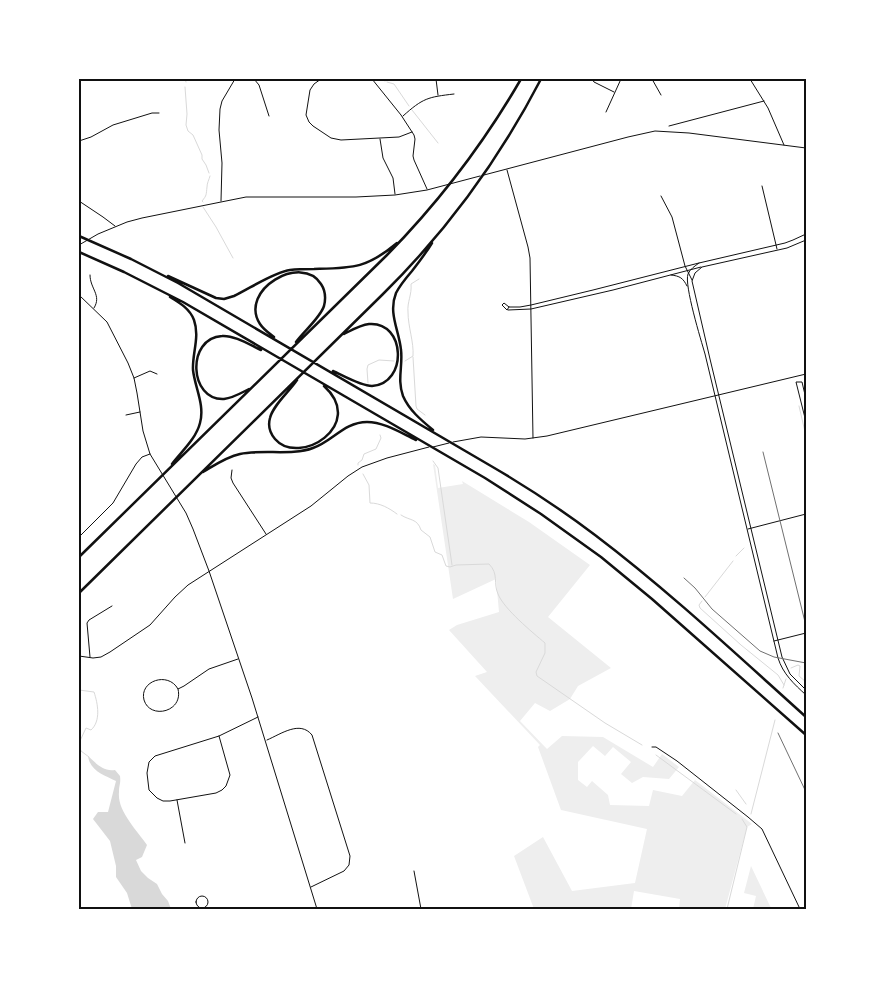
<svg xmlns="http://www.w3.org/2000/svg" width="885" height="988" font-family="'Fira Sans Condensed',sans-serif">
<rect width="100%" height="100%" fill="#fff"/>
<path fill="#eee" d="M433,464L435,465L438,488L463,484L462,481L529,522L590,565L548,617L611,668L578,686L570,699L550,711L535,703L520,721L547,749L562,736L603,737L653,767L662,754L679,767L669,779L643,777L632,783L621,774L631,762L613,747L605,756L593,746L578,762V780L587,787L592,781L608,795L610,805L649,806L653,790L682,796L695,780L752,824L747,827L725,909H679L680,899L634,891L631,909H534L514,856L543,837L572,891L635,883L647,829L561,810L538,747L540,745L475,676L487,672L449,630L457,625L499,612L496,579L453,599Z
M751,866L770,906L772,909H753L756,896L744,893Z"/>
<path fill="#d9d9d9" d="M88,756C96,763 103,772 115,770L120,776C121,783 119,785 119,792C117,811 137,830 147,845L142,857L136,860L141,871L148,878L157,884L162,894L168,901L171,909H132L127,893L116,877V866L110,841L93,819L98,812H108L116,781C104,775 90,771 88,756Z"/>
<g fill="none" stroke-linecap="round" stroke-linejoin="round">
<path stroke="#d9d9d9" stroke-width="1" d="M185,79L186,82
M381,79L385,81
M387,82L394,84L409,106
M185,87L187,114L186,125L188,131L193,135L202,155V159L206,165L209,173
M412,110L438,143
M203,202L202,201C207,195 206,195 207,187C207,183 209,180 210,176
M203,207L216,227L233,258
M413,357L416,406L417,409L425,415
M405,361L413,356C414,342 408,327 408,312C407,302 412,295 411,284L419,279
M368,383L367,369L368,365L379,360L394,361
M799,406L806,436
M433,461L438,468L452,565
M358,465V463L362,460L364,454L376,449L381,438L380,435
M363,474L369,485L370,503C380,503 389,508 397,514
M401,515C410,521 417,518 421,530L430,537L435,552L442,555L446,566L450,567L456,565L489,564C499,574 493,583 498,594C504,609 532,632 545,643V653L536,672L537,676L605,723L642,745
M736,556L744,548
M705,597L733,561
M702,601L699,605L700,608L741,645L778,675L784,685
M806,617V609
M791,668L798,665L800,666L799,676L806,682
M783,688L786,679
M79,690L94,692C98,704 101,721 91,730L86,728L79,743
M79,745L81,751L89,757
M656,755L736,814
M736,790L746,804
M751,814L775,720
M727,909L747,827L742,819"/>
<path stroke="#111" stroke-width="1" d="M254,79L259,85L269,116
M321,79L314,84L310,90L306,115L309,122L313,126L331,138L341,140L399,137L412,132
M372,79L401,115L414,135L415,139L413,156L414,160L427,189
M436,79L438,95
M592,79L594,82L614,92
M652,79L661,95
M750,79L768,108L784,145
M606,112L621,79
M403,116C423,98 428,97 454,94
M669,126L764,101
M380,139L383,158L393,178L395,194
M79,141L91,137L113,125L152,113H159
M762,186L777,249
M661,196L672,217L685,266L692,280
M79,201L103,217L115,226
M221,201L222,163L219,130L220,109L222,101L235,79
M90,275C90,289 102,295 94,308
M79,295L107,322L128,363L134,378L137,393L143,431L150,454L186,513L193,529L209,571L252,698L317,909
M509,307L507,310L502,305L504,303L509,307H520L531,305L593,290L699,263
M508,310L531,309L613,290L701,267
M79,358V363
M134,378L150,371L157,374
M806,399L802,382H796L806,422
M126,415L140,412
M232,470L231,478L233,483L266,534
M748,529L806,514
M79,537L113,503L136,464L142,457L150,454
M774,641L806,633
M90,657L87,623L89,620L112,606
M178,689C184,712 150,720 144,700C139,681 168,671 178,689L184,686L209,669L238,659
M219,736L230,775L226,786L222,790L216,793L170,801H163L157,798L149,790L147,773L149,762L155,756L219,736L258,717
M267,740C281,734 300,720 312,735L350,856L349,865L344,871L311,887
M652,747H656L677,761L748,817L762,829L800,909
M177,800L185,843
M414,871L421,909
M196 902a6 6 0 1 1 12 0a6 6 0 1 1-12 0Z"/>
<path stroke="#111" stroke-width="1" d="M507,170L528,247L530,258L533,438
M806,234L793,240L785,243L699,263C695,266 690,269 688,274C684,285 701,340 705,354L778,658C783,674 794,684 806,695
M806,240L787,248L702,267L695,273L692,281L710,359L782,657L790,674L806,690
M671,275C680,276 683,278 687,286
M453,442L481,437L525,439L547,436L806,374
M433,447L449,443
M79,656L93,658L101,657L110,652L150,625L175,597L188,585L311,506L348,476L362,467L387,458L429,447"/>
<path stroke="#111" stroke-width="1" d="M484,175L628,137L655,131L689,133L806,148
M79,245L98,234L127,222L142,218L221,202L246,197H356L395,195L427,190L480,176"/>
<path stroke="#111" stroke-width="2.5" d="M79,236L131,259L178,283L491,466C527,487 562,510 595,535C669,591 737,655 806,717
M432,243C426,253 419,262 412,271C406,278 400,285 396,293C388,313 399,330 401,350C403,365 397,380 403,396C409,410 421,420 433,430
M79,252L124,272L183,302L485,478L541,514L601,557L652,599L806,735
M168,276L216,298L224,299L234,296C249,289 274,272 290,270C298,269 306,269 314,269C352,268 366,269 397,243
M170,297C180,303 190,309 194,320C200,337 192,354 193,370C195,388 205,405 200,423C196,439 181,452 172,464
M274,337C269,333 264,330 260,324C238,290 302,253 321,284C325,290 326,298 324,306C320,318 304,331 296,342
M333,371C344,376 361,386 372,386C408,384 406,321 369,324C360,325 352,330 344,334
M297,380C289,392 273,405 270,418C268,425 270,433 275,439C299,467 367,425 324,386
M249,389C241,393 233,398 224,399C189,401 186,338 222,336C234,335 250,345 261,350
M203,472C215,465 226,457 240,454C263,449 292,456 313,448C332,442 344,422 367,422C384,422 401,433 416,440
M79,557L387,255C439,202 484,143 521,79
M79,593L383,294C447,231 500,158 541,79"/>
<path stroke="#707070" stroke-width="1" d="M763,452L806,626
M684,578L695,588L712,609L760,651L774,657L806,663
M778,733L806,792"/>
</g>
<rect width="885" height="988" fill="none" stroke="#ffffff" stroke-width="160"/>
<rect x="80" y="80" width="725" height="828" fill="none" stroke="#111" stroke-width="2"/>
</svg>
